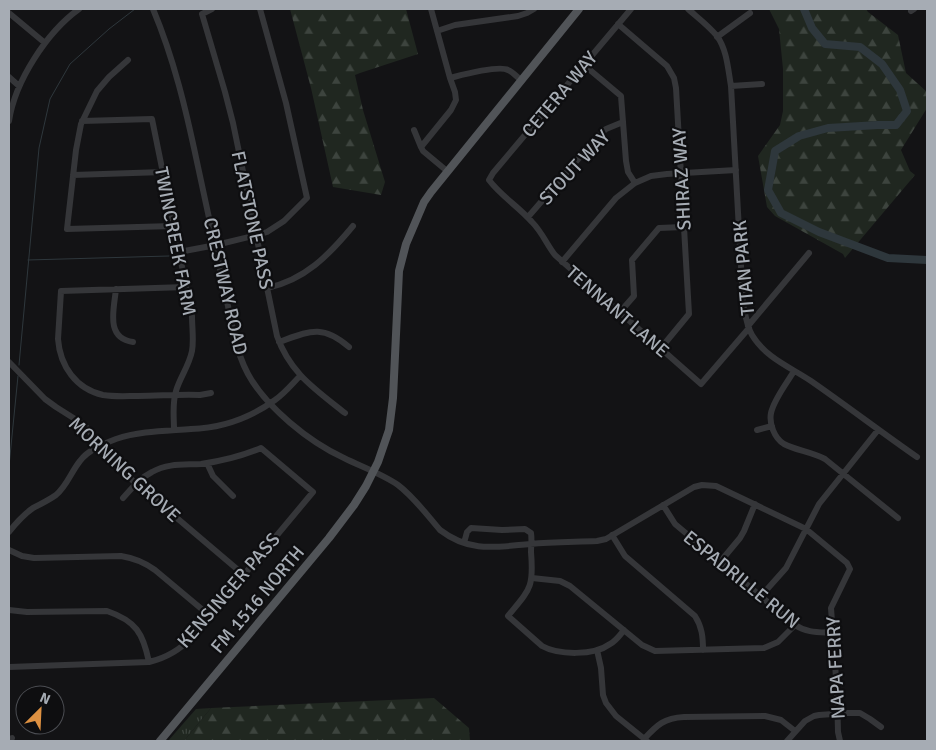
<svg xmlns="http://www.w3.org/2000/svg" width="936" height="750" font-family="Signika,sans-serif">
<defs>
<pattern id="grass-tufts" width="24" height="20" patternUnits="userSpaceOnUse" patternTransform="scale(1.25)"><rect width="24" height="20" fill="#202720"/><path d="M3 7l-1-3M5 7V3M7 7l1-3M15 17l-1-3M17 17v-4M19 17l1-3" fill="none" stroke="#3d443e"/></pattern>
<pattern id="forest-firs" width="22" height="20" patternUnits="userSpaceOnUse" patternTransform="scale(1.25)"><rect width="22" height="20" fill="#202720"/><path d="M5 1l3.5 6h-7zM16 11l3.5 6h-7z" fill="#3d443e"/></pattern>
</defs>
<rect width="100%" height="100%" fill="#131315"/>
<path fill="url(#grass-tufts)" d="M211,708L184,741H168L196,709Z"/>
<path fill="url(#forest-firs)" d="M290,9H406L418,54L360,73L355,75L363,110L385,182L381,195L333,187L311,88Z
M769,9H866L868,12L898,35L906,73L927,92V108L901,150L910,171L915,175L845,258L843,254L775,216L767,207L758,156L780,125L783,111V69L779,29Z
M434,698L469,728L470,741H184L211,708Z"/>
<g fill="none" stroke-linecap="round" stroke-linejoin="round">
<path stroke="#2e373c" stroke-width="1" d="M28,260L169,256
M19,365L39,148L50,99L70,64L109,29L135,9
M9,466L18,376"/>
<path stroke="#2e373c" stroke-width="8" d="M804,9L812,28L825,44L860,47L882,64L900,90L907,111L896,125H878L828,128L799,136L775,151L768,190L781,213L819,232L888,258L927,260"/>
<path stroke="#353639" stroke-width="6" d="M153,9C174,59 186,110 197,162C210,220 222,277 234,334C237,348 241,361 248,374C266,407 309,442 344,458C362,467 382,474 398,485C414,497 427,515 440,530C470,553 496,547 530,544C552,542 574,542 597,541L606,539L694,487L702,485L716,486L806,529L847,563L850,569L831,608L837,692L838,732L840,741
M212,9L202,14L225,92L233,123L277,336C290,373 315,389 345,413
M631,9L493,173L489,180C501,196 519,207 532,222C542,232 547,245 555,255L701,384L749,328
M688,9C697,17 709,26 717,36C727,50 728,69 731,86L743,302C745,312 746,325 752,335C766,358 790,367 811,381C847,406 881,432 917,457
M911,11L914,9
M9,13L45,43
M618,24L667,66L674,78L676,88L689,314L661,348
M437,31L455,25L518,16L527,13L534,9
M717,37L750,13
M128,60L109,77L97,91L81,124L76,150L67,229L173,226
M584,65L621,96L626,161L628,172L635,183
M9,77L19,86
M450,78C462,75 498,65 508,70C513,72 517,77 521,80
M731,86L762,84
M9,121C15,81 47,32 79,9
M82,121L152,119L192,316C192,328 194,340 192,351C189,366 180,377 176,391C172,404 174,416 174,430
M414,130L421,147L423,151L447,171
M421,147L451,110L456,100L455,92L450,78L431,9
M73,175L163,172
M528,217L599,135L606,129L623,122
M179,252L216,245L257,235L267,232L284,221L307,198L286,103L260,9
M562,262L616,198L635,183L651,176L667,174L736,170
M186,287L61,291L58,339C60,366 76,389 103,395C115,397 127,396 138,396C159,396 180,394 200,395L211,393
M267,288C305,280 329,255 353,226
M116,289C114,309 105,338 133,342
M620,312L634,296L632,260L659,228L683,227
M748,326L809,253
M279,342C310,331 322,324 349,347
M9,362L45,399L56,407L75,419L86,427L109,458L118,468L244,575
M794,371C787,383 774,399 771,413C769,423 774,438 784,444C795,450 812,452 825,459L898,518
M757,430L772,426
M207,463L213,476L233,496
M663,505L675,524L795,625C807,633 819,632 833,633
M9,532C16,523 23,515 33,508C41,504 49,500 56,495C67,486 71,472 80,461C88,450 103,444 116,439C140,431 165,431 191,429C222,428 250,418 275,400C285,393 292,384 300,376
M612,535L625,556L695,616C702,627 703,637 703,650
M464,543L467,532L471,528L502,530L525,529L531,533C532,539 531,546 531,552C534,588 530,589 508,616L542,646C558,655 594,656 610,644C616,641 620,635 624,630
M9,550L22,556L34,558L121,556C134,558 144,562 155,570L210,616
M720,562L740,538L744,531L755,504
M532,578L560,581L570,586L642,645L655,651L764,648L778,642L795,625
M761,596L786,568L819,504L878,430
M9,610L27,612L107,611C136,621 143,633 149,662
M597,650L601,668L603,695L606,703L616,716L647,741
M9,667L149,662C166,658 180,650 192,637L313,492L261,448C242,456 222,461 201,464C184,465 168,463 152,472C140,478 132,488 123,498
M9,739L12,738
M644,739C657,725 664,718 684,717L765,716L781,720L795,731
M787,741L805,721L814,716L819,715L847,713H860L870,719L881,727"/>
<path stroke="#515458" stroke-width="8" d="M160,741L329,538L354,505L366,486L378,462L389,430L393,398L399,271L406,244L424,202L431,192L579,9"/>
</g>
<g text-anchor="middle" stroke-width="4.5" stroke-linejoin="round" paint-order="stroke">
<g font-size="19" fill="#a6acb4" stroke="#0e0e10">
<text transform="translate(559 94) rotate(-50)" y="7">CETERA WAY</text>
<text transform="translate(574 167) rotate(-47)" y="7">STOUT WAY</text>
<text transform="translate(681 179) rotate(-93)" y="7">SHIRAZ WAY</text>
<text transform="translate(253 220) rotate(78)" y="7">FLATSTONE PASS</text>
<text transform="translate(176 241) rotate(79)" y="7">TWINCREEK FARM</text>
<text transform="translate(743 268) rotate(-95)" y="7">TITAN PARK</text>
<text transform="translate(226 286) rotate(77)" y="7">CRESTWAY ROAD</text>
<text transform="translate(618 311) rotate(41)" y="7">TENNANT LANE</text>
<text transform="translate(125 469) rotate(43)" y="7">MORNING GROVE</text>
<text transform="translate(742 579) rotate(39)" y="7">ESPADRILLE RUN</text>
<text transform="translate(228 590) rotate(-49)" y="7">KENSINGER PASS</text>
<text transform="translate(257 599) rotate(-50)" y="7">FM 1516 NORTH</text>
<text transform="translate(835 668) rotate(-93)" y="7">NAPA FERRY</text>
</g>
</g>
<rect width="936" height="750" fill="none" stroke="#a6acb4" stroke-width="20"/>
<g transform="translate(40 710) rotate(24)"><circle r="24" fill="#0e0e10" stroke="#4b4d52"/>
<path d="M0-4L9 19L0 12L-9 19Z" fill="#de9142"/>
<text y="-8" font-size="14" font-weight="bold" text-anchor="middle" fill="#a6acb4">N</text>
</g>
</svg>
